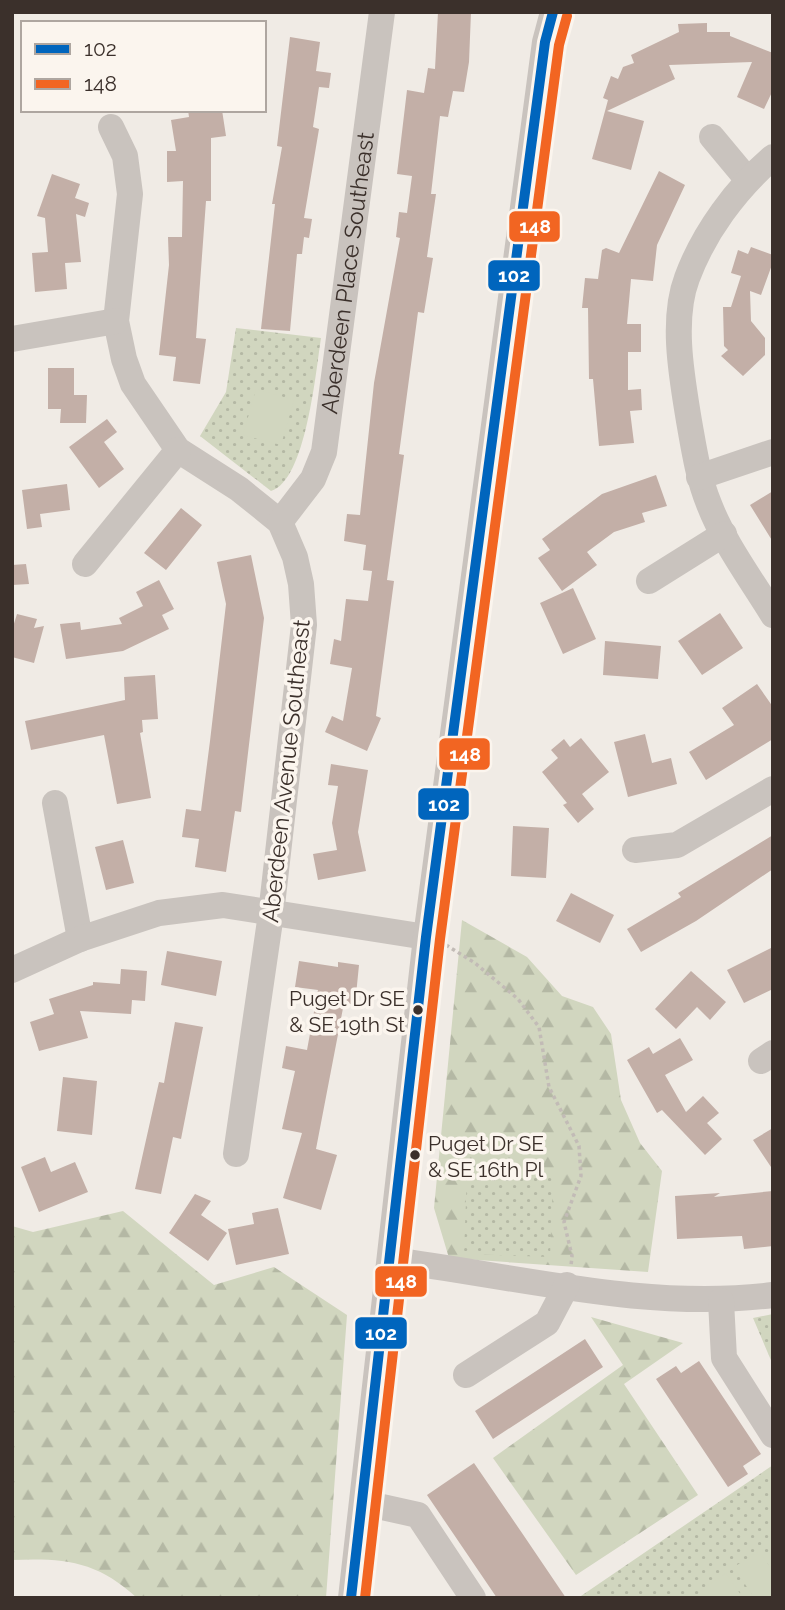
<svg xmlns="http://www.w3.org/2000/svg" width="785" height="1610" font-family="Raleway,sans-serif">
<defs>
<pattern id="forest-firs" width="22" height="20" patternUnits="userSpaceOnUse" patternTransform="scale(1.75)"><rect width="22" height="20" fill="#d1d6bf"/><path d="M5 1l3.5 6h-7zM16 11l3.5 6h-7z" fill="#b4b8a4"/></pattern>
<pattern id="park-dots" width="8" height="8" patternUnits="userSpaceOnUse" patternTransform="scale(1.75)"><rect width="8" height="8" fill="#d1d6bf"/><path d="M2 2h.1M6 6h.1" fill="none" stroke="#b4b8a4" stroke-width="1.8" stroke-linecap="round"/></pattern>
</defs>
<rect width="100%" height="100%" fill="#f0ebe5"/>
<path fill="url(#forest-firs)" d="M462,920L527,957L562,996L593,1007L611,1034L621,1100L640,1143L662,1171L648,1272L449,1258L434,1208Z
M123,1211L214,1285L274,1267L347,1315L326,1598H137C97,1561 65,1558 12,1560V1226L33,1232Z
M591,1317L683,1343L624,1384L698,1495L576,1575L493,1458L623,1365Z"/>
<path fill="url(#park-dots)" d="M236,328L321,338C316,370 306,481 271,491L200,436L226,392Z
M467,1173L553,1176L550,1257L464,1254Z
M773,1314V1365L753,1318Z
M773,1465V1598H578Z"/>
<path fill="#d1d6bf" d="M256,389L294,400L281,445L243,435Z
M759,1551L773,1571V1598H754L734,1567Z
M726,1573L743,1598H706L701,1590Z"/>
<path fill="#c3afa7" d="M438,12H471L469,62L464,92L453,91L448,117L440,116L431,194H436L427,257L433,258L424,313L418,312L399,454L404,455L387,580L394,581L376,716L381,718L367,751L325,732L332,716L343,721L352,668L330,664L334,639L341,641L346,599L368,601L372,571L363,570L366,545L344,541L347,514L360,515L374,383L400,238L396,237L399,212L407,213L412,176L397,174L407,90L424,93L428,68L435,69Z
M707,23V32H730V36L773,53V90L764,109L737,97L752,62L669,65L675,79L607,111L644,121L631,170L592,159L608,100L603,98L611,76L618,79L623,67L634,63L631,55L679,32L678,24Z
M290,37L320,42L316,71L331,73L329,88L319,87L313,127L319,129L304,218L312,219L309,238L304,237L302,254H297L290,331L261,329L275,204H272L282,147L277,146Z
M188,110H222L226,136L211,138V201H206L196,338L206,339L200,384L173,381L176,357L159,355L169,265L168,237H182L183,181L167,182V151H176L171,120L189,117Z
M659,171L685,185L657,245L653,281L631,279L627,324H641V352H628V390L641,389L642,410L630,411L634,443L599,446L593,379H589L588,308H582L585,278L598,279L602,250L606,248L619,253Z
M52,174L80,184L75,198L89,203L85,217L76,214L81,262L65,263L67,289L35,292L32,253L48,252L45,218L37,216Z
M751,247L773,255V262L761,295L750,291L751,321L765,338V355L743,376L721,356L728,350L724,346L723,307H731L741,276L731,273L738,250L748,254Z
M48,368H74V395H87L86,423H60L61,409H48Z
M107,419L117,432L104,442L124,469L99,488L69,447Z
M656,475L667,506L642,513L645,522L614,532L587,552L597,565L562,591L538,558L550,550L542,539L602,494Z
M67,484L70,510L40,514L42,527L27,529L22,490Z
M773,491V542L750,505Z
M181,508L202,525L166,570L144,553Z
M251,555L264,618L241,812L235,811L226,872L195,867L199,839L182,837L186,809L201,811L210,741L226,604L217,562Z
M26,564L29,584L12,585V565Z
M159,580L174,609L162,615L169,629L123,651L66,659L60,624L80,622L81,630L122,624L119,618L143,606L136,592Z
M573,588L596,639L563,654L540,603Z
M720,613L743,648L702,675L678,641Z
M17,614L37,619L34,628L44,626L34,663L12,657V630Z
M605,641L661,646L658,679L603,675Z
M155,675L158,719L142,720L143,732L140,733L151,798L117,804L104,735L31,750L25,721L125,700L124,677Z
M757,684L773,707V739L706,780L689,752L734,725L722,708Z
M645,734L652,763L671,758L677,784L628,797L614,742Z
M581,738L609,772L582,794L594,809L578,823L563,805L567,803L542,772L558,758L551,750L564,739L570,747Z
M331,764L368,770L358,832L366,871L318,880L313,854L337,850L332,823L338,786L328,785Z
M513,826L549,828L546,878L511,876Z
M773,835V869L696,921L641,952L627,929L681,897L678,893Z
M123,840L134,883L106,890L95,847Z
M571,893L614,915L600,943L556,921Z
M773,947V989L744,1003L727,970Z
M167,951L222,961L216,996L161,985Z
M299,961L338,967V962L359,965L356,995L352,994L351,1004L344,1003L316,1149L337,1155L321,1210L283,1198L302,1133L282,1129L295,1071L282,1068L286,1046L307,1050L318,990L295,987Z
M121,969L147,971L145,1001L132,1000L131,1014L80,1011L88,1038L39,1051L30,1022L54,1014L49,999L93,985V982L120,984Z
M691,971L726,1002L710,1020L697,1007L676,1029L655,1009Z
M175,1022L203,1027L181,1139L173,1137L161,1194L135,1189L159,1082L164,1083Z
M680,1038L693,1060L665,1075L686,1112L703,1096L719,1113L707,1123L722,1139L705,1155L662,1110L657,1113L627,1060L649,1047L653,1054Z
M63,1077L97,1081L92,1135L57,1131Z
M773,1128V1170L753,1140Z
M45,1157L51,1172L75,1162L88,1192L39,1212L21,1167Z
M773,1191V1246L744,1249L742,1236L677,1239L675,1196L720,1193L714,1197Z
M195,1194L211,1201L201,1215L227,1233L208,1261L169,1233Z
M278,1208L289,1254L236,1265L228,1229L254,1224L252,1213Z
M585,1339L603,1367L493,1439L475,1411Z
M699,1361L761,1454L743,1466L748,1474L728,1487L656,1379L676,1366L681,1373Z
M474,1463L522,1533L566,1598H497L427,1495Z"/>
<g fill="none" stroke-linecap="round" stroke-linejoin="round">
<path stroke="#c2bbb6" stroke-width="3.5" stroke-dasharray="3.5 3.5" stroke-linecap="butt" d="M446,945L475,963L518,999L539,1027L549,1087L579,1146L581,1176L564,1222L572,1256L571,1266"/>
<g stroke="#c9c3be" stroke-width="26">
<path d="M111,127L125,156L130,194L116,321L124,359L133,384L178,450L239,489L280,522L295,557L301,584L304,625L271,914L236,1154"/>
<path d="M712,137L747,179"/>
<path d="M773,157C736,189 704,232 687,278C671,320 682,378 689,421C694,449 698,477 709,504C724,543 751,579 773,615"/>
<path d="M12,339L116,321"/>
<path d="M699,477L773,452"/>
<path id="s1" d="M280,522L313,479L324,452L382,12"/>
<path d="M85,564L178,450"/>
<path d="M649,581L724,534"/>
<path d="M55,803L80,939"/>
<path d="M635,850L677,845L773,789"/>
<path d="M12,970L80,939L159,913L223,905L426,937"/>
<path d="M761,1061L773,1053"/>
<path d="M391,1260C516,1276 646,1311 773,1295"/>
<path d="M721,1301L724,1358L773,1435"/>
<path d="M466,1375L547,1323L567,1285"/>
<path d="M364,1503L418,1515L473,1598"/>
<path d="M351,1598L426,937L545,42L553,12"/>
</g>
<g stroke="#fbf5ee" stroke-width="16">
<path id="bus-1" d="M351,1598L426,937L545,42L553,12"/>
</g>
<g stroke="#fbf5ee" stroke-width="16">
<path id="bus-2" d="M365,1598L440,939L559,45L567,16"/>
</g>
<use href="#bus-1" stroke="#0065bd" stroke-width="10"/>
<use href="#bus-2" stroke="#f26522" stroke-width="10"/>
</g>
<g fill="#3b302b" stroke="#fbf5ee" stroke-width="2.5">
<circle cx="418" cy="1010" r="6"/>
<circle cx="415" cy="1155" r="6"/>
</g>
<g text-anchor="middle" stroke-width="7" stroke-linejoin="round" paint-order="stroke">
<g font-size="21" fill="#3b302b" stroke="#fbf5ee" text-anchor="end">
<text x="405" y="1006">Puget Dr SE<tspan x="405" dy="26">&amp; SE 19th St</tspan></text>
<text x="428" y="1151" text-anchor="start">Puget Dr SE<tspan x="428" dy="26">&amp; SE 16th Pl</tspan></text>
</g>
<g font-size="23" fill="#3b302b" stroke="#fbf5ee">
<text dy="8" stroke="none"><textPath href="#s1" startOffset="264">Aberdeen Place Southeast</textPath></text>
<text transform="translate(286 771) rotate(-84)" y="8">Aberdeen Avenue Southeast</text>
</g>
</g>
<g stroke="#fbf5ee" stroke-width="2.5">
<rect x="508" y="210" width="53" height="33" rx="7" fill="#f26522"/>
<rect x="487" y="259" width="54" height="33" rx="7" fill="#0065bd"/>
<rect x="438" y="737" width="53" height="34" rx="7" fill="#f26522"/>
<rect x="417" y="787" width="53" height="34" rx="7" fill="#0065bd"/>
<rect x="374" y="1265" width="54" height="33" rx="7" fill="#f26522"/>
<rect x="354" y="1316" width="54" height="34" rx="7" fill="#0065bd"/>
</g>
<g font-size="19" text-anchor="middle" font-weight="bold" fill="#fff">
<text x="535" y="233">148</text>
<text x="514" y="282">102</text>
<text x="465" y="761">148</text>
<text x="444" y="811">102</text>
<text x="401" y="1288">148</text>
<text x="381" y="1340">102</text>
</g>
<rect width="785" height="1610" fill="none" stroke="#3b302b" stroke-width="28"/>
<rect x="21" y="21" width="245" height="91" fill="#fbf5ee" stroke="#aea6a0" stroke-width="2"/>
<rect x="35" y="44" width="35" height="10" fill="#0065bd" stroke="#aea6a0" stroke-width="2"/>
<text x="84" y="56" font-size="21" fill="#3b302b">102</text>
<rect x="35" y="79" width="35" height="10" fill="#f26522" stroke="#aea6a0" stroke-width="2"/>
<text x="84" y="91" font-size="21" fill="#3b302b">148</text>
</svg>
